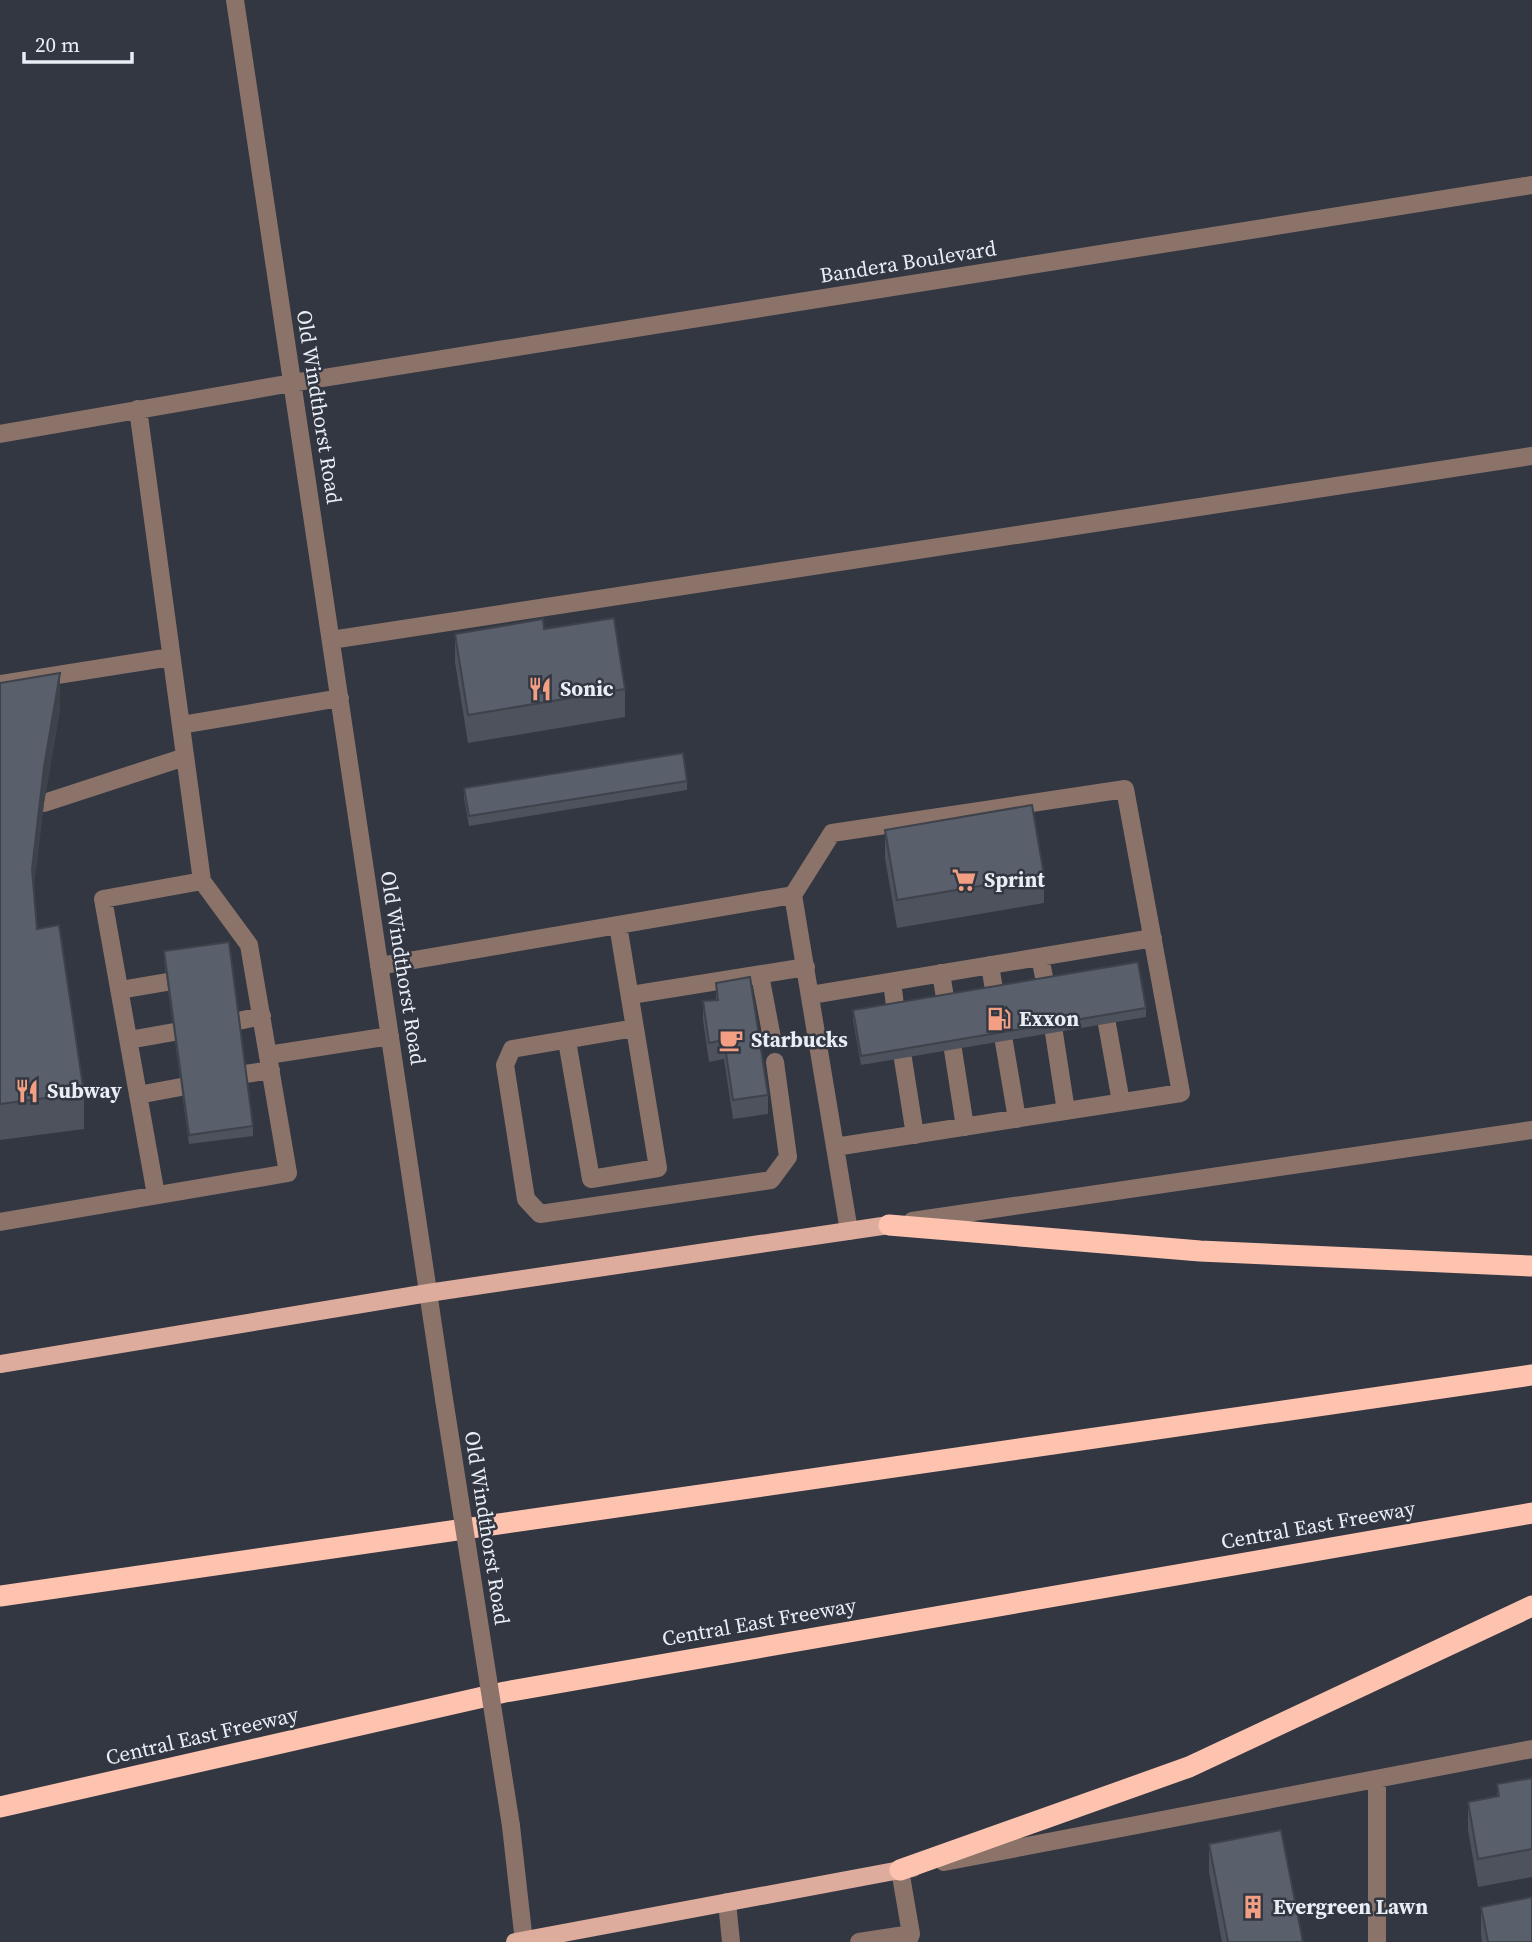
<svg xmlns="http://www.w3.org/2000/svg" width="1532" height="1942" font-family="'Source Serif 4',serif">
<rect width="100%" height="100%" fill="#323742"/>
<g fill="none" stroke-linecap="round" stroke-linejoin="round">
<path stroke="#8b736a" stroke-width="18" d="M235,0L444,1399
M0,434L292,383L1532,185
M331,640L1532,456
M0,684L171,657
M181,725L340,698
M44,803L185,757
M793,895L832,833L1125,789L1181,1093L835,1147
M1040,957L1046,987
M990,965L995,996
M379,966L793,895L849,1231
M941,973L946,1004
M760,975L772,1038
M892,982L896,1013
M120,990L167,982
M631,995L806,967
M811,995L1153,938
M238,1021L262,1016
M1107,1024L1121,1102
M635,1028L512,1049L505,1065L526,1199L540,1214L771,1180L788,1157L775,1062
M1054,1033L1066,1111
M129,1040L174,1032
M567,1041L591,1179L658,1168L618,925
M1004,1042L1017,1119
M953,1050L965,1127
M268,1055L390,1036
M903,1059L915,1135
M245,1074L271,1070
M138,1095L181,1087
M156,1195L103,899L202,881
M912,1221L1532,1130
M0,1222L288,1173L249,945L202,881L138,409
M511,1826L524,1942
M944,1862L1532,1749
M727,1902L731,1942
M911,1934L900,1870L913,1868
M859,1942L911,1934L908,1942
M1377,1942V1779"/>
<path stroke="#deac9c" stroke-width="18" d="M0,1364L428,1293L889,1225
M515,1942L900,1870"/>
<path stroke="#fec3af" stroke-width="21" d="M889,1225L1200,1251L1532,1266
M0,1596L1532,1375
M0,1807L505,1692L1532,1513
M900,1870L1189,1767L1532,1606"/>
<path stroke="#8b736a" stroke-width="18" d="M444,1399L511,1826"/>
</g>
<path fill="#4d525c" d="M544,629L625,689V717L468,743L455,662V634Z
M0,683L60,709L44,803L33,890L37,929L84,1093V1129L0,1140Z
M687,781V790L469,826L464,798V788Z
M885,830L1044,875V903L897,928L885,858Z
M164,951L253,1126V1136L189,1144L164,960Z
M716,983L768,1095V1114L733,1119L724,1059L709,1062L703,1020V1001L716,1000Z
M1146,1008V1017L861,1065L853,1020V1010Z
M1532,1778V1877L1478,1887L1468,1830V1802L1497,1797V1784Z
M1209,1844L1303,1942H1222L1209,1872Z
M1481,1907L1532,1942H1482L1481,1935Z"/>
<path fill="#3e424b" d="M60,673V709L44,803L32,905V869L44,767Z"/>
<path fill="#595f6b" stroke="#3e424b" stroke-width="2" d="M614,618L625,689L468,715L455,634L543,619L544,629Z
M60,673L44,767L32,869L37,929L59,925L84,1093L0,1104V683Z
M683,753L687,781L469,816L464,788Z
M1032,805L1044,875L897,900L885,830Z
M229,942L253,1126L189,1135L164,951Z
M1138,962L1146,1008L861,1056L853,1010Z
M750,977L768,1095L733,1100L724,1040L709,1043L703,1001L718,1000L716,983Z
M1532,1778V1849L1478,1859L1468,1802L1499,1796L1497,1784Z
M1281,1830L1303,1942H1228L1209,1844Z
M1532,1897V1942H1488L1481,1907Z"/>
<defs>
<g id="restaurant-bare" transform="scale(1.89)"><path d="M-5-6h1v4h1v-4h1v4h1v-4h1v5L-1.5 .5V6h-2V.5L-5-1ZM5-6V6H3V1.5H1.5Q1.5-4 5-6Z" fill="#f39f83" stroke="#323742" stroke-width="2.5" paint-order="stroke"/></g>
<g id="supermarket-bare" transform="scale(1.89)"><path d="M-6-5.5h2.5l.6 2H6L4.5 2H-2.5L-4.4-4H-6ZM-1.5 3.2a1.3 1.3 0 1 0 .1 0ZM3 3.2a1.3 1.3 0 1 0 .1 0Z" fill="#f39f83" stroke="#323742" stroke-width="2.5" paint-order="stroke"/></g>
<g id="fuel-bare" transform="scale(1.89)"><path d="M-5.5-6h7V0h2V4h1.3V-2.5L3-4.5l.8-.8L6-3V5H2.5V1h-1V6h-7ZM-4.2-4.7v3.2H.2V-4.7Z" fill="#f39f83" stroke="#323742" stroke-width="2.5" paint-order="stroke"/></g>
<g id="cafe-bare" transform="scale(1.89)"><path d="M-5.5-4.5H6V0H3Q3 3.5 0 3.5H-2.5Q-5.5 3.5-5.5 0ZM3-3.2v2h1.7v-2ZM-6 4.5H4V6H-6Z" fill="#f39f83" stroke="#323742" stroke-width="2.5" paint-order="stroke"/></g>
<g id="building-bare" transform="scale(1.89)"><path d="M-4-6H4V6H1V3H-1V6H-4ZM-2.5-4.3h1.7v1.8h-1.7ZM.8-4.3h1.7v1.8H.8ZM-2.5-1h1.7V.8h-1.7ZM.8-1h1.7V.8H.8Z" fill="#f39f83" stroke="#323742" stroke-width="2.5" paint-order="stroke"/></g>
</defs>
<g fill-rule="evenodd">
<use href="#restaurant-bare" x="540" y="689"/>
<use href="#supermarket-bare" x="964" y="880"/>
<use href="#fuel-bare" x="999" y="1019"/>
<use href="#cafe-bare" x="731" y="1040"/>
<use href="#restaurant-bare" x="27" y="1091"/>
<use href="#building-bare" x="1253" y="1907"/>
</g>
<g text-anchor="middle" stroke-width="5" stroke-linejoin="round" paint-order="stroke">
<g font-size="21" fill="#e9edf4" stroke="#323742">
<text transform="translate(908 262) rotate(-9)" y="7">Bandera Boulevard</text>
<text transform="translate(319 407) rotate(81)" y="7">Old Windthorst Road</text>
<text transform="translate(403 968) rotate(81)" y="7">Old Windthorst Road</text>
<text transform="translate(1318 1525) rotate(-10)" y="7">Central East Freeway</text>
<text transform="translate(487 1528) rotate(81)" y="7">Old Windthorst Road</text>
<text transform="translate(759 1622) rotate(-10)" y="7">Central East Freeway</text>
<text transform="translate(202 1736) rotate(-13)" y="7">Central East Freeway</text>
</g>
<g font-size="21" font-weight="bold" fill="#e9edf4" stroke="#323742" text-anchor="start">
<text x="560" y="696">Sonic</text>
<text x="984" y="887">Sprint</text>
<text x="1019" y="1026">Exxon</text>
<text x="751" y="1047">Starbucks</text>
<text x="47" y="1098">Subway</text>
<text x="1273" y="1914">Evergreen Lawn</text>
</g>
</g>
<path d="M24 52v10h108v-10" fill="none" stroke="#e9edf4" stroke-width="3.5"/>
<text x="35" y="52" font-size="21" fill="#e9edf4" stroke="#323742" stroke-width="5" paint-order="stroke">20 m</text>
</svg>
